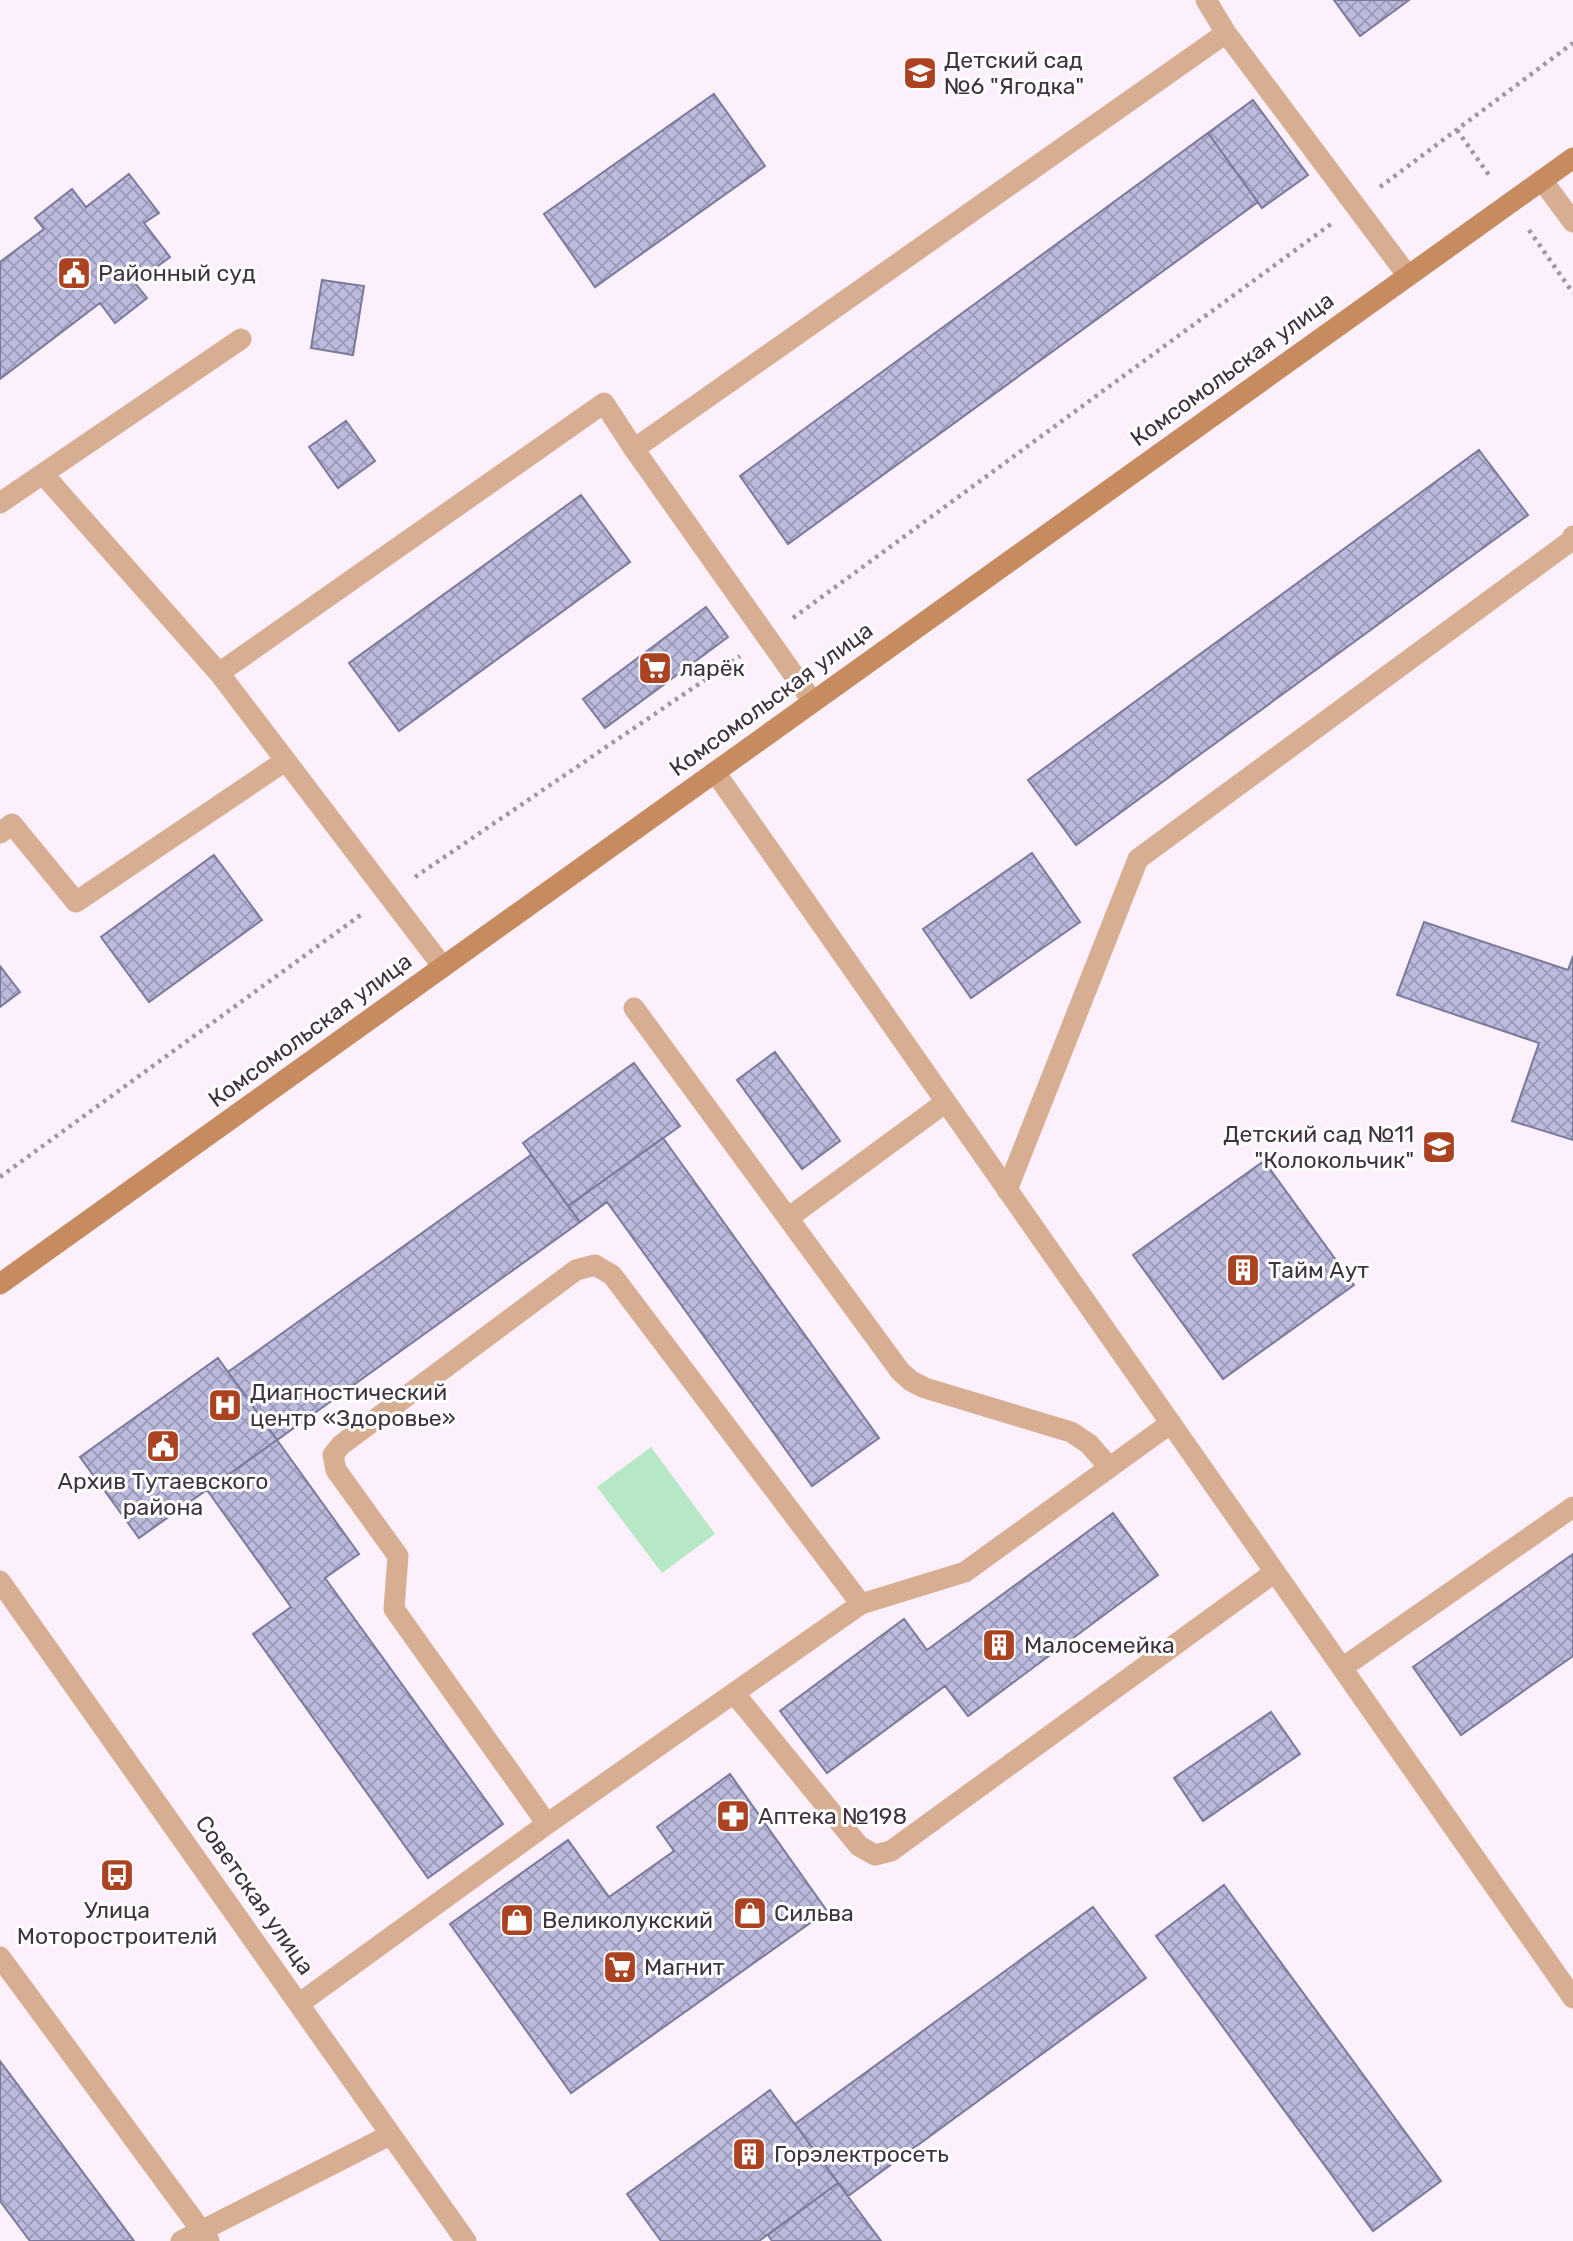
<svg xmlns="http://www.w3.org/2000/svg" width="1573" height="2241" font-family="Rubik,sans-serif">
<defs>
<pattern id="building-cross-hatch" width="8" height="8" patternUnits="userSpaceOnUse" patternTransform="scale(1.75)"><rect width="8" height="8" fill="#bcbbde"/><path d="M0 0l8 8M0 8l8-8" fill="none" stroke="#9a99b5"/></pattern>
</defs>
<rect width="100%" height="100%" fill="#fbf0fc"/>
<path fill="#b7e8c6" d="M651,1447L715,1534L662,1573L597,1487Z"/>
<path fill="url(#building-cross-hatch)" stroke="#7b7a9b" stroke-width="2" d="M1334,0H1409L1360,36Z
M714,94L765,166L595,287L544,214Z
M1253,100L1308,175L1262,208L1208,133Z
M1208,133L1258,202L788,544L740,476Z
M129,174L159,213L144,223L170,257L135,283L147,298L115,323L100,303L0,379V262L44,229L35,218L72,189L86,207Z
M322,280L364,286L353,355L311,348Z
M346,421L375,461L338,488L309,447Z
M1479,450L1528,515L1076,845L1028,780Z
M581,495L630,562L399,731L349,663Z
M706,607L728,637L605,728L583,699Z
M1032,853L1080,922L971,998L923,929Z
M214,855L262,920L149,1002L101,937Z
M1424,922L1568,970L1573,956V1140L1512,1121L1539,1043L1397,995Z
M0,966L20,992L0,1007Z
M775,1052L840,1141L802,1169L737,1080Z
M634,1063L680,1126L568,1206L523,1143Z
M663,1138L879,1438L812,1486L607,1202L580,1222L568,1206Z
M531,1155L580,1222L277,1440L228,1372Z
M1264,1161L1354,1285L1223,1379L1133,1255Z
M218,1358L277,1440L139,1538L80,1457Z
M277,1440L359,1554L325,1578L503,1824L428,1878L253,1634L291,1607L207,1490Z
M1113,1513L1158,1575L968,1716L945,1686L827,1773L780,1711L904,1619L927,1650Z
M1573,1554V1656L1461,1735L1413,1667Z
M1271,1712L1300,1754L1203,1821L1174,1778Z
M730,1774L827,1911L571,2093L450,1924L568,1840L609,1897L674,1851L657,1827Z
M1224,1885L1441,2181L1373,2231L1156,1936Z
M1093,1907L1146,1978L848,2196L795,2124Z
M0,2061L134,2241H30L0,2201Z
M770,2090L838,2183L759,2241H661L627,2194Z
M838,2183L881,2241H772L768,2235Z"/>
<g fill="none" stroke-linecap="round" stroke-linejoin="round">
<path stroke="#a095a1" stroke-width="4.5" stroke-dasharray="3.5 5" stroke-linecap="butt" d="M1457,130L1491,178
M1380,187L1573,43
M1529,230L1573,293
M793,618L1331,224
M415,877L740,656
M0,1177L362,914"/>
<path stroke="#d7ae91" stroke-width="21" d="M1206,0L1226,33
M1542,180L1573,222
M634,449L813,702
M43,474L219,673
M0,503L241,339
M715,772L1573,1998
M0,833L12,824L76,902L285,761
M443,967L219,673L604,403L634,449L1226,33L1408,276
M634,1008L900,1371L911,1381L925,1388L1071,1432L1089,1444L1109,1467
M1007,1190L1138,859L1572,540L1573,536
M788,1218L946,1102
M1342,1668L1573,1507
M734,1693L859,1846L875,1855L891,1851L1275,1572
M547,1824L394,1609L398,1556L336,1470L333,1455L341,1445L576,1270L595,1265L612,1275L861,1604
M0,1957L209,2241
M300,2003L547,1824L861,1604L965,1572L1171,1423
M181,2241L390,2135"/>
<path stroke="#d7ae91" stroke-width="21" d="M0,1581L466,2241"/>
<path stroke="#c68b5e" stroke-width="21" d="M0,1284L1573,158"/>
</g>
<defs>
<g id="school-square" transform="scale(1.75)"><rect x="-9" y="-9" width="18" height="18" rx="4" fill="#ab4322" stroke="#fff"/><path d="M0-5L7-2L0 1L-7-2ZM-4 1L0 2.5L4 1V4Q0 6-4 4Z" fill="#fff"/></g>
<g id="civic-square" transform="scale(1.75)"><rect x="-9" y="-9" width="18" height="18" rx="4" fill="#ab4322" stroke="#fff"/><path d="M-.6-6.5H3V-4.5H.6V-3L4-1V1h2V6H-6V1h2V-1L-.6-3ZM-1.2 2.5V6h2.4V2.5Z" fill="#fff"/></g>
<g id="supermarket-square" transform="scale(1.75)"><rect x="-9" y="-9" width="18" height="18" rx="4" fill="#ab4322" stroke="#fff"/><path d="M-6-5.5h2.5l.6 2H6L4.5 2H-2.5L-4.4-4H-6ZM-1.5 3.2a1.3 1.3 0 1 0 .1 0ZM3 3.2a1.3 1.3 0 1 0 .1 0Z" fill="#fff"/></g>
<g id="building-square" transform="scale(1.75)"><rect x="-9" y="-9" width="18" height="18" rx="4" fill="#ab4322" stroke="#fff"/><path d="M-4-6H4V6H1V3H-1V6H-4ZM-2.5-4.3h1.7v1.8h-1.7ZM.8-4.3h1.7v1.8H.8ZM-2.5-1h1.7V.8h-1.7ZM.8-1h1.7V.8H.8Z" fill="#fff"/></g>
<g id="hospital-square" transform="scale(1.75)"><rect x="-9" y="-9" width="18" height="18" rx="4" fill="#ab4322" stroke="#fff"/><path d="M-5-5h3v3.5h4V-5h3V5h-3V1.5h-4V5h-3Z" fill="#fff"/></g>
<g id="pharmacy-square" transform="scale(1.75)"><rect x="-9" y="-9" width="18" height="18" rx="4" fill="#ab4322" stroke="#fff"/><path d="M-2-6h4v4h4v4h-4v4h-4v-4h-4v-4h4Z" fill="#fff"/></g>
<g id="bus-square" transform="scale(1.75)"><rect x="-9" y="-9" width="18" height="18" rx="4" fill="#ab4322" stroke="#fff"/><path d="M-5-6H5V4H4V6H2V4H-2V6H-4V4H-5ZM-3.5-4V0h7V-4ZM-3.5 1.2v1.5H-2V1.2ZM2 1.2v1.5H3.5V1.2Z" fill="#fff"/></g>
<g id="shop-square" transform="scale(1.75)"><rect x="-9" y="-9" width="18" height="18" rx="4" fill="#ab4322" stroke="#fff"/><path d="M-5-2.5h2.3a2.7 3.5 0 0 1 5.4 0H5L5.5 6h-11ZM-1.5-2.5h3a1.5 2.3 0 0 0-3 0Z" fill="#fff"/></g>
</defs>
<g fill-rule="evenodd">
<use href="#school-square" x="920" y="73"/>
<use href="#civic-square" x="74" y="273"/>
<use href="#supermarket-square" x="655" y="668"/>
<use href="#school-square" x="1439" y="1147"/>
<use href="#building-square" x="1243" y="1270"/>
<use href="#hospital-square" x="225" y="1405"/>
<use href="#civic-square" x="163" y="1446"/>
<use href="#building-square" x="999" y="1645"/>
<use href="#pharmacy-square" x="733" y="1816"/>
<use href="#bus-square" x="117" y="1875"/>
<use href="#shop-square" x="750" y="1913"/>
<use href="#shop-square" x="517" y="1920"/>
<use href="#supermarket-square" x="620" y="1967"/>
<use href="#building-square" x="749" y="2154"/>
</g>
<g text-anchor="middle" stroke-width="6" stroke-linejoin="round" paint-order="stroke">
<g font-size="23" fill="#3e333f" stroke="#fff" text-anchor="start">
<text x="944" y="68">Детский сад<tspan x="944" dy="26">№6 "Ягодка"</tspan></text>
<text x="98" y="281">Районный суд</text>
<text x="680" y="676">ларёк</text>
<text x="1414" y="1142" text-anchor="end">Детский сад №11<tspan x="1414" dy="26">"Колокольчик"</tspan></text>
<text x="1268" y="1278">Тайм Аут</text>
<text x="250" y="1400">Диагностический<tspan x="250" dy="26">центр «Здоровье»</tspan></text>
<text x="163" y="1489" text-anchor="middle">Архив Тутаевского<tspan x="163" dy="26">района</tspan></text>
<text x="1024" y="1653">Малосемейка</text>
<text x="758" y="1824">Аптека №198</text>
<text x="117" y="1918" text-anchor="middle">Улица<tspan x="117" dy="26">Моторостроителй</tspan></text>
<text x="774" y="1921">Сильва</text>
<text x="542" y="1928">Великолукский</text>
<text x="644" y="1975">Магнит</text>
<text x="774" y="2162">Горэлектросеть</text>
</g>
<g font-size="23" fill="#3e333f" stroke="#fff">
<text transform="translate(1232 369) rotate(-36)" y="8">Комсомольская улица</text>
<text transform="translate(771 699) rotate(-36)" y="8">Комсомольская улица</text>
<text transform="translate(310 1030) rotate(-36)" y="8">Комсомольская улица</text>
<text transform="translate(255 1895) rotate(55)" y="8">Советская улица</text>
</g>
</g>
</svg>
